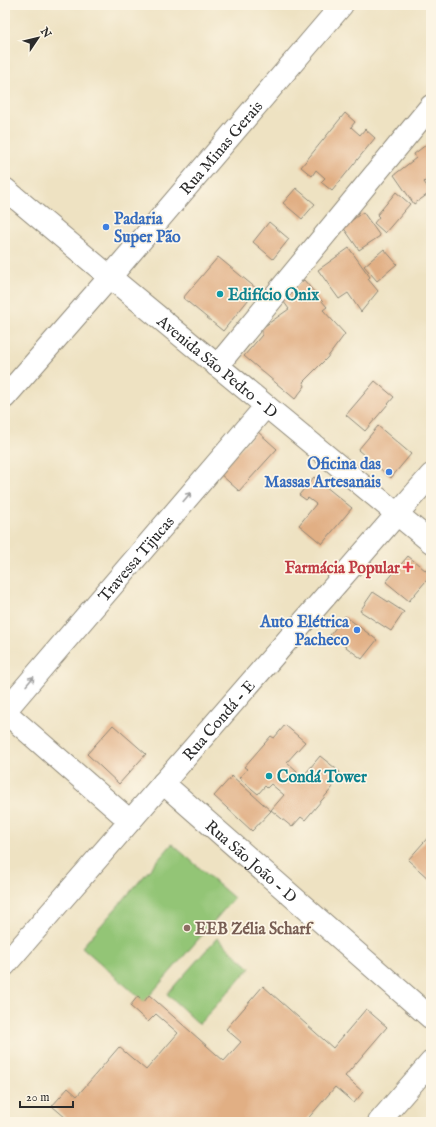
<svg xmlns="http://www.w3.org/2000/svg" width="436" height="1127" font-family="'IM FELL English',serif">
<rect width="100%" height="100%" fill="#fcf5e5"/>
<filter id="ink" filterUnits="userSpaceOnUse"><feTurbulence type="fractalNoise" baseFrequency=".025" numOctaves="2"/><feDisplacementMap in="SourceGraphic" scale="8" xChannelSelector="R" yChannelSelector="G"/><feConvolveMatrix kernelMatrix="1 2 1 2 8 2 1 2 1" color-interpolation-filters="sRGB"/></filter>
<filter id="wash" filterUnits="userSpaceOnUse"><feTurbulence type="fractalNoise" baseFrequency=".012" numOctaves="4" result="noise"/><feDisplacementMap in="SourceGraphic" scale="16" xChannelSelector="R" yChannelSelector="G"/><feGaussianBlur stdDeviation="0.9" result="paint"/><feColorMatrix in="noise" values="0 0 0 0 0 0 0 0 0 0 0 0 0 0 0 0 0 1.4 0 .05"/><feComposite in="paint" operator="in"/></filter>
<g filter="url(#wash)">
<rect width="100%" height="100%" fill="#eee2c2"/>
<path fill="#93c576" stroke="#5f7850" d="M172,844L234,898L144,1002L82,947Z
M217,938L250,968L199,1024L167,994Z"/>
<g id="blocks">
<path fill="#e1af84" d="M345,113L355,122L351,127L360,135L365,129L375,138L332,191L321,182L325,178L316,170L312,176L301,167Z
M431,141V180L429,177L424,182L431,192L414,204L394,175L416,158L414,154Z
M296,188L315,204L302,219L283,203Z
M396,192L410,204L385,233L374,223L379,217L377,215Z
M363,212L380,236L359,250L343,227Z
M269,222L289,239L273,259L253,242Z
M349,248L370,277L368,279L378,291L361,312L348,293L339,299L318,270Z
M384,249L397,264L377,281L364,266Z
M218,257L257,289L223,331L183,298Z
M304,280L327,307L323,310L345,334L327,358L303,382L305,386L295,399L244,356L262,335V328L289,309L281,298Z
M375,381L394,397L365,431L346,415Z
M378,426L411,454L391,478L358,450Z
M257,431L277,449L239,491L219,473Z
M314,477L352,508L322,544L299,525L316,504L308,498L306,500L299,495Z
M408,556L431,575L409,601L386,582Z
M373,592L404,612L391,631L360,611Z
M345,616L377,640L362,659L330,635Z
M113,725L146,754L119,784L87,754Z
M285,725L305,742L287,762L297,771L295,774L301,779L320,756L340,772L330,784L333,787L305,820L301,817L292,827L271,810L284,795L271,784L267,788L265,786L258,794L239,778L247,769L244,767L271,736L274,738Z
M232,776L271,811L252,831L214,796Z
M431,834V881L408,860Z
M263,986L333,1048L366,1009L387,1027L345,1076L363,1092L354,1103L335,1087L305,1122H63L66,1118L52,1106L68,1088L77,1096L119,1047L146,1070L178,1033L156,1014L148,1022L130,1006L138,996L144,1002L149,995L224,1061L241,1042L226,1029Z"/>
</g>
</g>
<g filter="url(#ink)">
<use href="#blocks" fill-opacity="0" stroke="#8c8676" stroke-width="1"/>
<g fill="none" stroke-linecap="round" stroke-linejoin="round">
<g stroke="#8c8676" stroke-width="24">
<g id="minor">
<path id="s1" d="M5,189L110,277L431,542"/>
<path d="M217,366L431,106"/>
<path id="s2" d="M5,397L110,277L342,5"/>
<path id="s3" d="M5,711L266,406"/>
<path d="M5,712L130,821"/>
<path id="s4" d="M163,783L431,1018"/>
<path id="s5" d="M5,965L431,475"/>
<path d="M379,1122L431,1062"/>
</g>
</g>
<use href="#minor" stroke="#fff" stroke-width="22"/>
</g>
<defs><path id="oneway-shaft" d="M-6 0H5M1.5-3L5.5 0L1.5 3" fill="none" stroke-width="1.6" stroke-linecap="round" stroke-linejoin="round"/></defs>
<g stroke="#a0a0a0">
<use href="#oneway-shaft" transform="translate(187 497) rotate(-50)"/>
<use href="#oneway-shaft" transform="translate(30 681) rotate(-50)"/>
</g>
</g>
<g fill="#3f7fe0" stroke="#fcf5e5" stroke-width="1.5">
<circle cx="106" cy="227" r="4"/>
<circle cx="389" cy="472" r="4"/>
<circle cx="357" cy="630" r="4"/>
</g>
<g fill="#0f9aa8" stroke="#fcf5e5" stroke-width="1.5">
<circle cx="220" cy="294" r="4"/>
<circle cx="269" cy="776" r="4"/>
</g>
<path fill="#e0444e" stroke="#fcf5e5" stroke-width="1.5" d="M406 561h4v4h4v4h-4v4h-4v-4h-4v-4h4z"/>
<circle fill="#8d6e63" stroke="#fcf5e5" stroke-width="1.5" cx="187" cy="928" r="4"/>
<g text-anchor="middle" stroke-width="3.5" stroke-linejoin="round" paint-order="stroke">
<g font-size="16" fill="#2b2b2b" stroke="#fcf5e5">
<text dy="6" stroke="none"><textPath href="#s2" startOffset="330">Rua Minas Gerais</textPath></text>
<text dy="6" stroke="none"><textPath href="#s1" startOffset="277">Avenida São Pedro - D</textPath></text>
<text dy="6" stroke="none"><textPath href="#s3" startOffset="201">Travessa Tijucas</textPath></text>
<text dy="6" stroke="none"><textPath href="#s5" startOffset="325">Rua Condá - E</textPath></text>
<text dy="6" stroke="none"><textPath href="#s4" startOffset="118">Rua São João - D</textPath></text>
</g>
<g font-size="16" font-weight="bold" fill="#366cbe" stroke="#fcf5e5" text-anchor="end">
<text x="114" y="224" text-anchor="start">Padaria<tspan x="114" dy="18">Super Pão</tspan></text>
<text x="381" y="469">Oficina das<tspan x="381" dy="18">Massas Artesanais</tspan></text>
<text x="349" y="627">Auto Elétrica<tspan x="349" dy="18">Pacheco</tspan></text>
</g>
<g font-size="16" font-weight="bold" fill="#0d838f" stroke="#fcf5e5" text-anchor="start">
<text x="228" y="300">Edifício Onix</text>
<text x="277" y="782">Condá Tower</text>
</g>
<g font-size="16" font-weight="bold" fill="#be3a42" stroke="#fcf5e5" text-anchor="end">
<text x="400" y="573">Farmácia Popular</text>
</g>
<g font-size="16" font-weight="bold" fill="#785e54" stroke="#fcf5e5" text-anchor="start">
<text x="195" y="934">EEB Zélia Scharf</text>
</g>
</g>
<rect width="436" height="1127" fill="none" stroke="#fcf5e5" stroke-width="20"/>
<g transform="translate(38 38) rotate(55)" stroke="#fcf5e5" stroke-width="3" paint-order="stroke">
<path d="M0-3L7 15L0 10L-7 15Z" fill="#2b2b2b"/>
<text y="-6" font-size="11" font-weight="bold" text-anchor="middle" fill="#2b2b2b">N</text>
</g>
<path d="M20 1101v6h53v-6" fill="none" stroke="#2b2b2b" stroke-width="2"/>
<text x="26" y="1101" font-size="12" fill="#2b2b2b" stroke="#fcf5e5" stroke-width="3" paint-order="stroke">20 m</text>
</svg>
